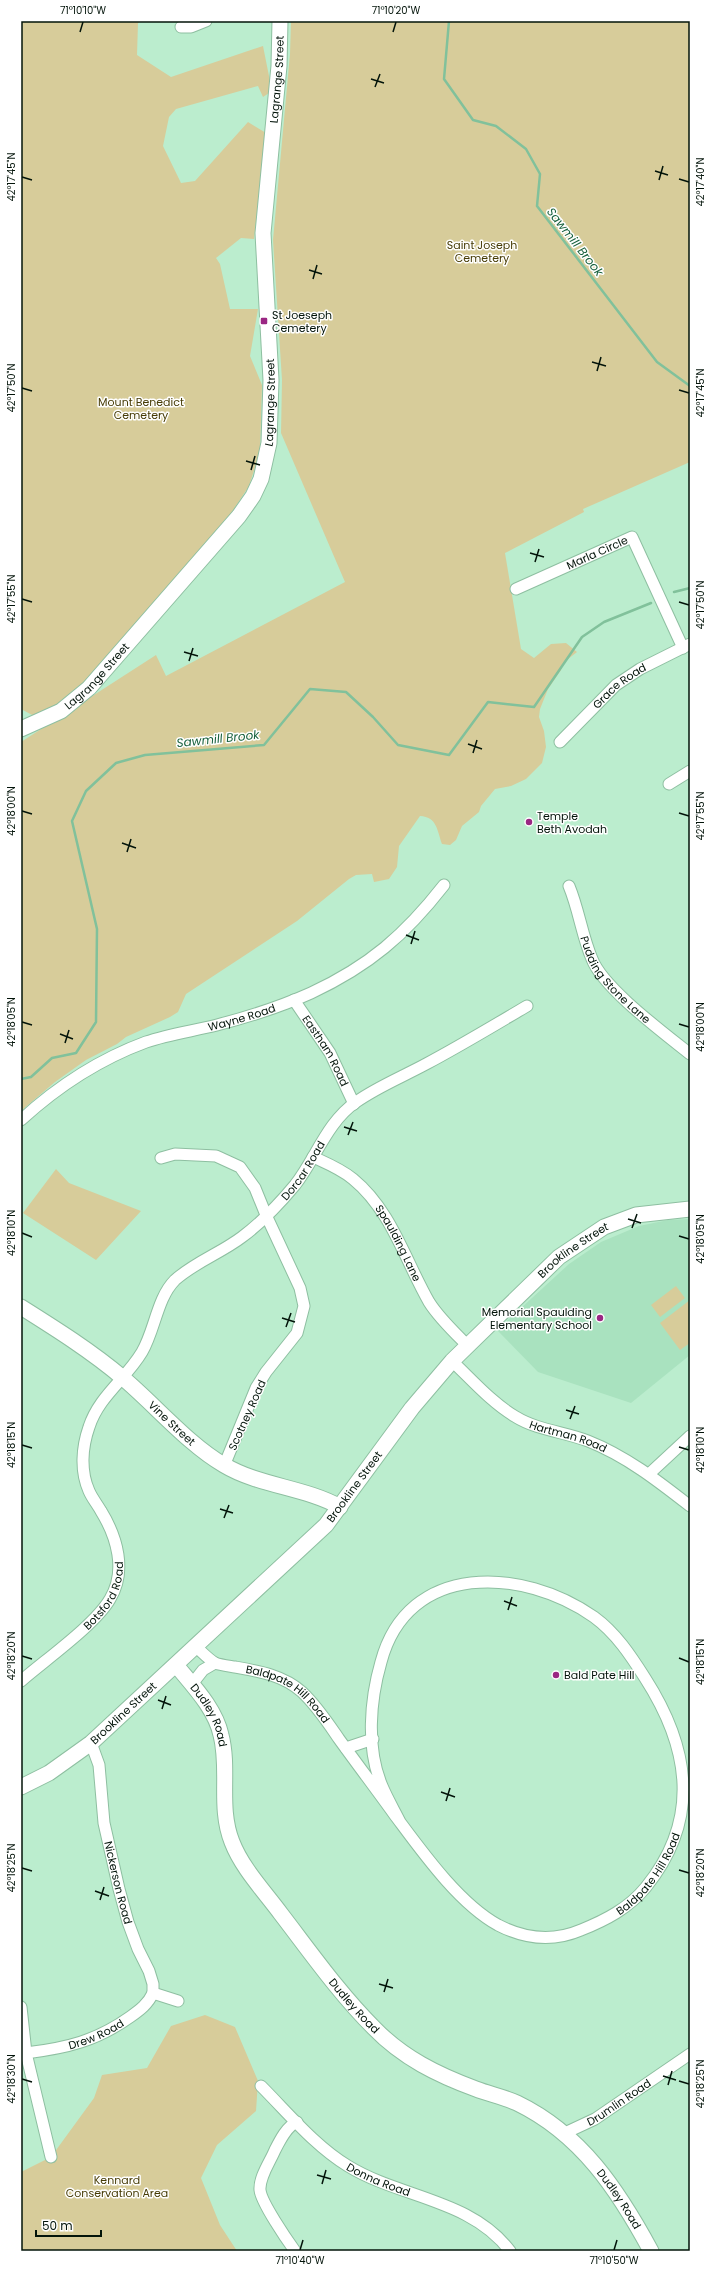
<svg xmlns="http://www.w3.org/2000/svg" width="711" height="2272" font-family="Poppins,sans-serif">
<rect width="100%" height="100%" fill="#bbedce"/>
<path fill="#a9e2bf" d="M690,1219V1355L631,1403L538,1372L497,1330L569,1264L601,1242L639,1226L668,1220Z"/>
<path fill="#d7cc9a" d="M21,21H141L138,23L137,55L171,77L263,46L272,91L263,97L258,86L176,109L169,117L163,146L181,183L195,181L248,122L266,133L254,239L241,238L216,258L220,264L230,309H258L250,356L262,385L260,452L249,486L230,515L87,681L61,702L34,716L21,709Z
M291,21H690V462L583,509L584,512L505,553L521,649L534,658L551,644L566,643L577,652L563,663L561,670L548,689L540,709L539,717L544,731L546,747L542,763L526,779L511,786L495,789L481,806L479,812L462,826L456,840L450,845L442,844C437,830 437,817 420,816L399,846L397,867L389,879L374,882L372,874L356,875L349,879L297,921L186,994L178,1012L170,1017L126,1037L117,1044L86,1060L55,1082L21,1111V742L156,655L166,676L345,582L281,433L282,380L273,240L290,54Z
M56,1169L69,1183L141,1211L96,1260L23,1213Z
M676,1286L685,1298L660,1317L651,1305Z
M690,1300V1343L680,1350L660,1323Z
M205,2015L235,2027L258,2081L256,2111L217,2145L201,2178L220,2225L237,2251H21V2172L51,2157L94,2098L102,2075L147,2068L171,2026Z"/>
<g fill="none" stroke-linecap="round" stroke-linejoin="round">
<path stroke="#81c19b" stroke-width="2.5" d="M449,21L444,79L473,120L496,126L526,149L540,174L537,206L657,362L690,386
M674,592L690,588
M21,1079L31,1077L52,1058L76,1053L96,1022L97,929L72,821L86,791L116,763L145,755L264,745L310,689L346,692L373,717L398,745L449,755L488,702L534,707L582,637L604,622L651,603"/>
<g stroke="#8ebfa1" stroke-width="13">
<g id="street">
<path d="M181,27H191L206,21"/>
<path id="s1" d="M516,589L632,537L683,648"/>
<path id="s2" d="M560,742L616,685L640,669L690,644"/>
<path d="M669,784L690,771"/>
<path id="s3" d="M569,886C579,910 582,936 592,959C603,988 664,1033 690,1054"/>
<path id="s4" d="M294,1000L330,1053L354,1104"/>
<path id="s5" d="M21,1120C57,1087 100,1059 146,1042C169,1034 193,1031 217,1025C248,1017 282,1006 311,993C369,966 405,935 444,885"/>
<path id="s6" d="M313,1157C326,1163 341,1169 353,1179C391,1210 405,1260 429,1302C439,1318 454,1332 467,1345"/>
<path d="M161,1158L175,1154L216,1156L240,1167L255,1188L266,1215L300,1288L304,1306L297,1333L266,1372L256,1388L224,1466"/>
<path id="s7" d="M452,1361C472,1380 492,1403 516,1417C537,1430 565,1432 588,1441C626,1456 658,1481 690,1506"/>
<path d="M649,1474L690,1436"/>
<path id="s8" d="M195,1646C201,1651 208,1659 215,1663C220,1665 229,1666 235,1667C258,1671 283,1675 302,1692C317,1706 328,1723 339,1739C357,1764 376,1789 394,1814C421,1850 458,1903 498,1925C525,1939 553,1942 581,1930C606,1920 629,1908 646,1887C701,1819 690,1748 645,1678C631,1656 616,1633 594,1617C523,1567 408,1561 381,1662C370,1700 366,1748 382,1786C387,1798 394,1810 400,1822"/>
<path id="s9" d="M21,1681C45,1660 95,1625 110,1599C127,1571 117,1537 101,1511C97,1504 92,1498 89,1491C80,1471 82,1447 89,1427C99,1396 126,1379 142,1352C155,1330 157,1298 175,1280C195,1262 221,1253 242,1237C261,1223 280,1203 295,1185C316,1158 327,1122 356,1102C377,1087 402,1077 426,1064C460,1046 493,1026 527,1006"/>
<path d="M192,1684L203,1670L215,1663"/>
<path id="s10" d="M91,1743L99,1765L104,1823L119,1889L128,1922L138,1949L149,1971L153,1984V1993L178,2001"/>
<path d="M346,1748L373,1739"/>
<path d="M21,2007L26,2053L51,2157"/>
<path id="s11" d="M26,2053C67,2048 96,2041 130,2017C140,2010 148,2004 153,1993"/>
<path id="s12" d="M261,2086C288,2113 315,2146 348,2166C400,2198 471,2199 510,2251"/>
<path id="s13" d="M565,2133L595,2119L690,2054"/>
<path d="M295,2251C287,2240 261,2202 260,2190C259,2177 270,2162 275,2150C280,2140 287,2126 297,2122"/>
</g>
</g>
<g stroke="#8ebfa1" stroke-width="17">
<g id="secondary">
<path id="s14" d="M21,729L61,711L89,688L239,516L253,496L261,479L269,443L271,380L263,233L279,66L280,21"/>
<path id="s15" d="M21,1307C56,1329 91,1351 123,1378C155,1405 189,1445 224,1465C259,1486 304,1487 340,1507"/>
<path id="s16" d="M176,1665C193,1686 215,1708 221,1735C230,1770 218,1807 232,1842C242,1868 264,1891 281,1914C311,1953 339,1993 374,2028C403,2058 438,2075 476,2089C489,2094 504,2097 517,2103C581,2134 618,2190 651,2251"/>
<path id="s17" d="M21,1787L49,1773L91,1743L326,1525L412,1408L452,1361L559,1257L604,1227L636,1215L690,1209"/>
</g>
</g>
<use href="#street" stroke="#fff" stroke-width="11"/>
<use href="#secondary" stroke="#fff" stroke-width="15"/>
</g>
<path fill="none" stroke="#03140a" stroke-width="1.5" d="M80,32L83,22M393,32L396,22M371,79L384,83M375,87L380,74M655,171L668,175M22,177L32,180M679,179L689,182M659,180L663,166M309,270L322,274M313,279L317,265M592,362L606,366M597,371L601,357M22,388L32,391M679,390L689,393M246,461L260,465M251,470L255,456M530,553L544,557M535,562L539,549M22,599L32,602M679,602L689,605M184,652L198,656M189,661L193,648M468,744L482,749M473,753L477,740M22,811L32,814M679,813L689,816M122,843L136,848M127,852L131,839M406,935L419,940M411,944L415,931M22,1022L32,1025M679,1024L689,1027M60,1034L73,1039M65,1043L69,1030M344,1127L357,1131M348,1135L353,1122M628,1219L641,1223M632,1228L637,1214M22,1233L32,1237M679,1236L689,1239M282,1318L295,1322M286,1327L291,1313M566,1410L579,1414M570,1419L575,1406M22,1445L32,1448M679,1447L689,1450M220,1509L233,1513M224,1518L229,1505M504,1601L517,1606M508,1610L512,1597M22,1656L32,1659M679,1658L689,1662M158,1700L171,1705M162,1709L166,1696M441,1792L455,1797M446,1801L450,1788M22,1868L32,1871M679,1870L689,1873M95,1891L109,1896M100,1900L104,1887M379,1984L393,1988M384,1992L388,1979M663,2076L676,2080M22,2079L32,2082M679,2081L689,2084M668,2085L672,2071M317,2175L331,2179M322,2184L326,2170M300,2250L303,2240M614,2250L617,2240"/>
<g fill="#9a2783" stroke="#fff" stroke-width="1.5">
<rect x="260" y="317" width="8" height="8" rx="2"/>
<circle cx="529" cy="822" r="4"/>
<circle cx="600" cy="1318" r="4"/>
<circle cx="556" cy="1675" r="4"/>
</g>
<g text-anchor="middle" stroke-width="3" stroke-linejoin="round" paint-order="stroke">
<g font-size="11" fill="#03140a" stroke="#fff">
<text dy="4" stroke="none"><textPath href="#s14" startOffset="753">Lagrange Street</textPath></text>
<text dy="4" stroke="none"><textPath href="#s14" startOffset="429">Lagrange Street</textPath></text>
<text dy="4" stroke="none"><textPath href="#s1" startOffset="89">Marla Circle</textPath></text>
<text dy="4" stroke="none"><textPath href="#s14" startOffset="94">Lagrange Street</textPath></text>
<text dy="4" stroke="none"><textPath href="#s2" startOffset="82">Grace Road</textPath></text>
<text dy="4" stroke="none"><textPath href="#s3" startOffset="107">Pudding Stone Lane</textPath></text>
<text dy="4" stroke="none"><textPath href="#s5" startOffset="247">Wayne Road</textPath></text>
<text dy="4" stroke="none"><textPath href="#s4" startOffset="60">Eastham Road</textPath></text>
<text dy="4" stroke="none"><textPath href="#s9" startOffset="646">Dorcar Road</textPath></text>
<text dy="4" stroke="none"><textPath href="#s6" startOffset="125">Spaulding Lane</textPath></text>
<text dy="4" stroke="none"><textPath href="#s17" startOffset="775">Brookline Street</textPath></text>
<text transform="translate(247 1415) rotate(-66)" y="4">Scotney Road</text>
<text dy="4" stroke="none"><textPath href="#s15" startOffset="191">Vine Street</textPath></text>
<text dy="4" stroke="none"><textPath href="#s7" startOffset="141">Hartman Road</textPath></text>
<text dy="4" stroke="none"><textPath href="#s17" startOffset="451">Brookline Street</textPath></text>
<text dy="4" stroke="none"><textPath href="#s9" startOffset="122">Botsford Road</textPath></text>
<text dy="4" stroke="none"><textPath href="#s8" startOffset="108">Baldpate Hill Road</textPath></text>
<text dy="4" stroke="none"><textPath href="#s17" startOffset="127">Brookline Street</textPath></text>
<text dy="4" stroke="none"><textPath href="#s16" startOffset="61">Dudley Road</textPath></text>
<text dy="4" stroke="none"><textPath href="#s8" startOffset="602">Baldpate Hill Road</textPath></text>
<text dy="4" stroke="none"><textPath href="#s10" startOffset="143">Nickerson Road</textPath></text>
<text dy="4" stroke="none"><textPath href="#s16" startOffset="397">Dudley Road</textPath></text>
<text dy="4" stroke="none"><textPath href="#s11" startOffset="73">Drew Road</textPath></text>
<text dy="4" stroke="none"><textPath href="#s13" startOffset="62">Drumlin Road</textPath></text>
<text dy="4" stroke="none"><textPath href="#s12" startOffset="152">Donna Road</textPath></text>
<text dy="4" stroke="none"><textPath href="#s16" startOffset="732">Dudley Road</textPath></text>
</g>
<g font-size="11" fill="#473c06" stroke="#fff">
<text x="482" y="249">Saint Joseph<tspan x="482" dy="13">Cemetery</tspan></text>
<text x="141" y="406">Mount Benedict<tspan x="141" dy="13">Cemetery</tspan></text>
<text x="117" y="2184">Kennard<tspan x="117" dy="13">Conservation Area</tspan></text>
</g>
<g font-size="11" fill="#03140a" stroke="#fff" text-anchor="start">
<text x="272" y="319">St Joeseph<tspan x="272" dy="13">Cemetery</tspan></text>
<text x="537" y="820">Temple<tspan x="537" dy="13">Beth Avodah</tspan></text>
<text x="592" y="1316" text-anchor="end">Memorial Spaulding<tspan x="592" dy="13">Elementary School</tspan></text>
<text x="564" y="1679">Bald Pate Hill</text>
</g>
<g font-size="12" font-style="italic" fill="#17613d" stroke="#fff">
<text transform="translate(575 242) rotate(52)" y="4">Sawmill Brook</text>
<text transform="translate(218 739) rotate(-6)" y="4">Sawmill Brook</text>
</g>
</g>
<rect width="711" height="2272" fill="none" stroke="#ffffff" stroke-width="44"/>
<path d="M36 2230v6h65v-6" fill="none" stroke="#03140a" stroke-width="2"/>
<text x="42" y="2230" font-size="12" fill="#03140a" stroke="#ffffff" stroke-width="3" paint-order="stroke">50 m</text>
<rect x="22" y="22" width="667" height="2228" fill="none" stroke="#03140a" stroke-width="1.5"/>
<g font-size="10" text-anchor="middle" fill="#03140a">
<text x="83" y="14">71°10'10"W</text>
<text x="396" y="14">71°10'20"W</text>
<text transform="translate(11 177) rotate(-90)" y="4">42°17'45"N</text>
<text transform="translate(700 182) rotate(-90)" y="4">42°17'40"N</text>
<text transform="translate(11 388) rotate(-90)" y="4">42°17'50"N</text>
<text transform="translate(700 393) rotate(-90)" y="4">42°17'45"N</text>
<text transform="translate(11 599) rotate(-90)" y="4">42°17'55"N</text>
<text transform="translate(700 605) rotate(-90)" y="4">42°17'50"N</text>
<text transform="translate(11 811) rotate(-90)" y="4">42°18'00"N</text>
<text transform="translate(700 816) rotate(-90)" y="4">42°17'55"N</text>
<text transform="translate(11 1022) rotate(-90)" y="4">42°18'05"N</text>
<text transform="translate(700 1027) rotate(-90)" y="4">42°18'00"N</text>
<text transform="translate(11 1233) rotate(-90)" y="4">42°18'10"N</text>
<text transform="translate(700 1239) rotate(-90)" y="4">42°18'05"N</text>
<text transform="translate(11 1445) rotate(-90)" y="4">42°18'15"N</text>
<text transform="translate(700 1450) rotate(-90)" y="4">42°18'10"N</text>
<text transform="translate(11 1656) rotate(-90)" y="4">42°18'20"N</text>
<text transform="translate(700 1662) rotate(-90)" y="4">42°18'15"N</text>
<text transform="translate(11 1868) rotate(-90)" y="4">42°18'25"N</text>
<text transform="translate(700 1873) rotate(-90)" y="4">42°18'20"N</text>
<text transform="translate(11 2079) rotate(-90)" y="4">42°18'30"N</text>
<text transform="translate(700 2084) rotate(-90)" y="4">42°18'25"N</text>
<text x="300" y="2264">71°10'40"W</text>
<text x="614" y="2264">71°10'50"W</text>
</g>
</svg>
